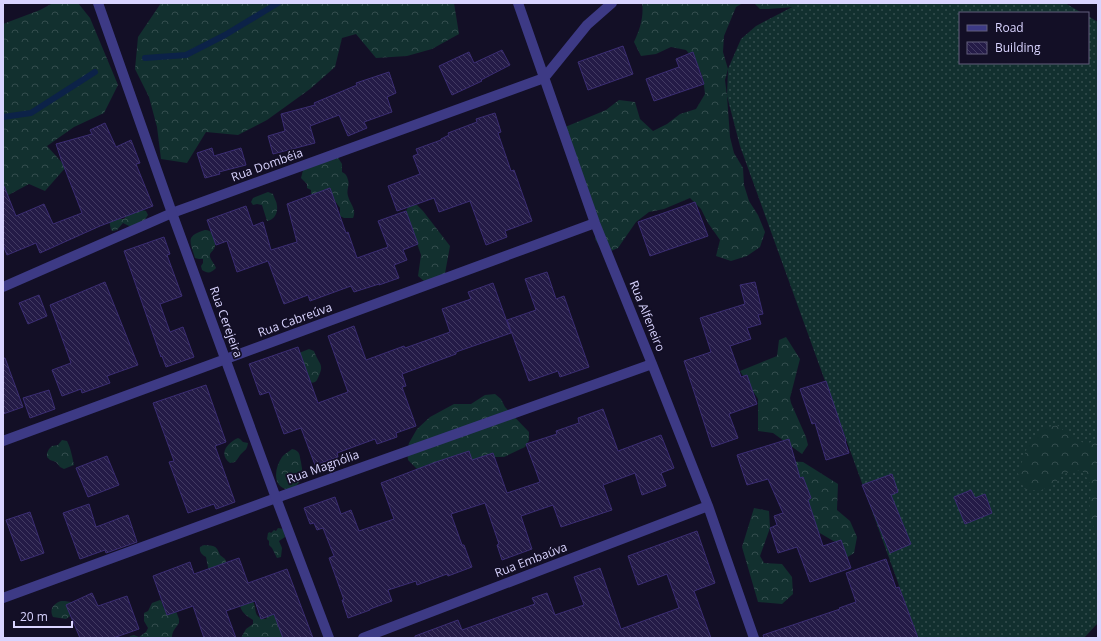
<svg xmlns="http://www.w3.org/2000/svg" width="1101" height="641" font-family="'Open Sans',sans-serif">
<defs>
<pattern id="grass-dots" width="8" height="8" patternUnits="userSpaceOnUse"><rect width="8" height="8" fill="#12302f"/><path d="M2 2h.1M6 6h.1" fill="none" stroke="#344d4e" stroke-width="1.8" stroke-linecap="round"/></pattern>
<pattern id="forest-crowns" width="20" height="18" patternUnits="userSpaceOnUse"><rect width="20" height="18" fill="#12302f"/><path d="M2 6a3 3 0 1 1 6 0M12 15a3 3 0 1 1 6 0" fill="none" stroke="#344d4e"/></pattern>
<pattern id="building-back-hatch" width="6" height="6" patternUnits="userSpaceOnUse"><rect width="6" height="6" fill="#241b47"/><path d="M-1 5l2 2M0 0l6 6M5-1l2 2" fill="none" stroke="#433b63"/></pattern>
</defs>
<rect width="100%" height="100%" fill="#130f26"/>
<path fill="url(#grass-dots)" d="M800,3H1065L1082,13H960V63H1088V16L1098,22V623L1084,638H918L740,146L727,96L728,69L741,39L756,26Z"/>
<path fill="url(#forest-crowns)" d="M53,3H78L90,18L118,85L104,113L74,127L47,146L66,167L45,191L29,184L3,198V24L40,10Z
M161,3H454L459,34L432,49L407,56L376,58L356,34L342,38L335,67L310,89L267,120L238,135L206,132L187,163L161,159L157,127L149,97L135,69L138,37Z
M642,3H743L736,7L724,36L723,52L728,69L725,80L727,96L730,137L734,153L743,168L744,185L749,201L758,215L765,232L760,247L747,256L731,261L716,256L720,240L708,223L701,209L690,198L664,209L649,212L636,222L618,248L604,254L595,239V223L558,130L606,110L619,100L635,102L640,119L653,131L667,124L680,114L696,109L705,94L703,78L697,63L686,50L671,47L656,54L641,56L634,42C640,29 644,17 642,3Z
M754,3H800L794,7L768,9H760Z
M337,156L342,164V172C346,174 347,176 348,180C350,185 346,190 348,196C350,204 357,209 353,218H344L340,216V208L335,201L315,196L311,194V190L307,188V184L301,178L303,170Z
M268,192L273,194C274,198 277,202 277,206C278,213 274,220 267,221L262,205L257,204L253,205L251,202L253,198Z
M409,205H417L423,211L450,246L444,279L424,281L418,276L421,255L406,211Z
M142,210L146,211L148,215L142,224L131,227L123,223L117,230L113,231L111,230L109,220L116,216L120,219H124L127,215Z
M205,230C214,230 218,241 214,249C212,252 209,253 210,257C211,261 215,264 216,268C211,273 208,274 202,270L201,266L203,263V259H199L195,258C190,241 185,236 205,230Z
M786,337L800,359L790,398L791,403L806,437L808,445L802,454L773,433L758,431V399L740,371L777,356L779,340Z
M309,349L314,351C320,367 325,363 317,380C315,383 312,383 309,382L299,353Z
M495,394L501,399L505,407L529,432V440L525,447L504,457H489L420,472L408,460L407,451L409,443L417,429L430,417L454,404H471L485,395Z
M1057,425L1070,436L1086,444L1098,439V533L1095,530L1089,516L1091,485L1082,470L1066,473L1054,483L1040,491L1024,489L1018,473L1029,442L1040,429Z
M238,438L240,439L243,442L248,443C247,450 245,450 241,454C239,456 238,459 235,462L230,463C218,454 227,443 238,438Z
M62,440L67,441C71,449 72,456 74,465L64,469L60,467L56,462L50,460L47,457V453L49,449L52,446L58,445Z
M292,449C301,451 299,455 301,462C302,469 303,472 302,479L297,485L289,490C272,487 274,469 282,457C284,454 289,452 292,449Z
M785,461L803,462L838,484L837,510L850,521L857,537L854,553L846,558L835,542L813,529Z
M754,508L769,511L770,528L760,556L764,563L782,564L792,577L793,594L782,604L758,602L742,547Z
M278,528L284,529L285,537L279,541L282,548L281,557L277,558L272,548L269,545V541L267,539L268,533L270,532L271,533L274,530L276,531Z
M204,545C215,546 216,545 220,555L225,559L227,564L211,572L208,569V567L206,557C202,555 199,552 200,547Z
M160,600C163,603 162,605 164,608C167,611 172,611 176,611L179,619V623C175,629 172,631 172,638H129L130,636L134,635L139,637L146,632L148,628L144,621V613L148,611L152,603Z
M61,601H65L76,603L73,614L66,619L53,617C49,609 53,604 61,601Z
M253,601C257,610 253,618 266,619L271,612L279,614C279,619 277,622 278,627L284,632L286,638H241L246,629L253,624V620C247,616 240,612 240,604Z"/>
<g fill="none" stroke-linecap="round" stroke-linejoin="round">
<path stroke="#0c2248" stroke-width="6" d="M145,58L186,55L225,35L278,3
M3,117L31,113L95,72"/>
</g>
<path fill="url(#building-back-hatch)" stroke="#3b2d73" d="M623,46L633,74L588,90L578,62Z
M502,50L510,65L481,80L482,81L452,95L439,66L469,52L474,63Z
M693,52L704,84L654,101L646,79L679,67L676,59Z
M389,72L396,93L387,97L392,112L364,122L367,128L348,136L339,115L310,126L315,143L273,154L268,136L285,131L281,114L315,105L314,103L357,85L356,83Z
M495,113L501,132L498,133L511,171L514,170L532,221L505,231L507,237L486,245L470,201L439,212L434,198L397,211L388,186L420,174L413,156L418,154L416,149L441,140V139L449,135L448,133L477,122L476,119Z
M105,123L116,147L131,140L140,163L136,164L153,206L100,226L40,253L36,243L7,255L3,245V186H4L16,216L44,204L53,224L82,213L61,159L56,144L92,134L90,130Z
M212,148L214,156L241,148L246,165L219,172L220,174L205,178L197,153Z
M330,188L346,233L348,232L357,258L388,247L378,221L406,211L418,244L403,250L407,260L394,265L399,278L379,285V284L354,292L351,286L310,301L308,295L284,304L268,261L237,272L227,241L216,245L207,220L246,206L253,226L263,222L271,250L297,242L287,204Z
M695,202L708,236L650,256L638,222Z
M164,237L170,254L167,255L182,296L160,304L170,332L183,327L194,357L166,367L162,356L161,357L124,251Z
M547,272L556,299L564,296L589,367L560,377L558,371L529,381L507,320L536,310L525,279Z
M105,282L138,365L107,376L110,383L82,393L81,389L62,396L52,370L71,363L50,305Z
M755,282L763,314L758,315L761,324L747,328L751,339L730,346L741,377L747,375L757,404L729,414L738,438L712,447L684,361L711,352L700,318L745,304L740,285Z
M493,283L511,333L456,352V354L402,374L406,386L402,387L416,426L396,433L397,437L377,444L375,439L337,453L338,457L315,465L301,428L284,434L269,392L260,395L249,364L298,347L318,403L348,392L328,336L354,326L366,360L404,346L405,348L450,332L442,309L471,299L468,292Z
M39,295L47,316L28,324L19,303Z
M3,358H5L23,407L3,414Z
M826,381L846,441H845L849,453L826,460L815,423L812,424L800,389Z
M206,385L226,442L215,446L235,502L216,509L214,504L188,513L169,462L174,461L153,403Z
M49,390L55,409L30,418L23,398Z
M603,409L618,451L661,435L674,468L661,473L666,486L642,495L635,473L603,485L612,510L561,527L553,505L521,516L532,549L502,560L497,545L499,544L485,503L451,514L462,545H464L472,567L448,576L447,574L417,585L416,581L388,590L392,601L370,609V610L348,618L342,600H344L329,558L334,556L323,528L317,530L314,523L310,524L304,508L335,497L341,514L351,510L359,531L394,519L381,483L436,462L469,451L472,460L493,453L507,493L540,482L526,444L557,434L556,431L579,423L578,418Z
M789,439L800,478L803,477L811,498L808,500L823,546L841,540L851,568L810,582L797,547L778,553L770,528L777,525L774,516L783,513L768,479L747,485L737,455Z
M107,456L119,485L88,497L76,468Z
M892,474L898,492L891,495L911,544L890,553L862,485Z
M971,490L975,498L985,494L992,513L965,524L954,497Z
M89,504L96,527L128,515L137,542L106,553L105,550L80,559L63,513Z
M30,512L44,553L21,561L6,520Z
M697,531L715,583L694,591L711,638H415V636L458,620L462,630L535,604L532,598L547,593L555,615L584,605L574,577L600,568L621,629L679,608L667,574L638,585L628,556Z
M239,558L248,583L287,569L313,638H283L274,614L261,619L255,601L226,611L236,638H204L193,606L167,615L153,576L190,562L194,574Z
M886,559L896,588L899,587L918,638H764L763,635L840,609L839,608L856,602L846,573Z
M92,593L98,606L127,596L139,629L113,638H80L66,605Z"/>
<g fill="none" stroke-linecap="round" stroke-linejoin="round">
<path stroke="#3d3a85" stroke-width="10" d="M518,3L595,223L652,364L708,506L754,638
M544,78L587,25L612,3
M3,287L172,213L544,78
M3,441L595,223
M3,598L276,498L652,364
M363,638L708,506"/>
<path stroke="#3d3a85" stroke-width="10" d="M98,3L172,213L276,498L329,638"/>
</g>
<g text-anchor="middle" stroke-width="3.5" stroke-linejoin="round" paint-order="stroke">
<g font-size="12" fill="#d9d4ff" stroke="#130f26">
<text transform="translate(267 165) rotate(-20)" y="4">Rua Dombéia</text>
<text transform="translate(647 316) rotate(68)" y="4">Rua Alfeneiro</text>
<text transform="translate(295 320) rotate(-20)" y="4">Rua Cabreúva</text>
<text transform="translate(226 322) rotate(70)" y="4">Rua Cerejeira</text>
<text transform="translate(323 467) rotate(-20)" y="4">Rua Magnólia</text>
<text transform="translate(531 560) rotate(-21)" y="4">Rua Embaúva</text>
</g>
</g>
<rect width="1101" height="641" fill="none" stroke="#d9d4ff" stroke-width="8"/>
<rect x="959" y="12" width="130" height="52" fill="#130f26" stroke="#625e7d"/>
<rect x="967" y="25" width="20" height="6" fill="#3d3a85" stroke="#625e7d"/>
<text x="995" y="32" font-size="12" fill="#d9d4ff">Road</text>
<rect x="967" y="42" width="20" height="12" fill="url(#building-back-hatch)" stroke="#625e7d"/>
<text x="995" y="52" font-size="12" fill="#d9d4ff">Building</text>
<path d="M14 621v6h58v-6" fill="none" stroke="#d9d4ff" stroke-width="2"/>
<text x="20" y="621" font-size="12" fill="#d9d4ff" stroke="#130f26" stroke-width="3" paint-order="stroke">20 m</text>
</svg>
